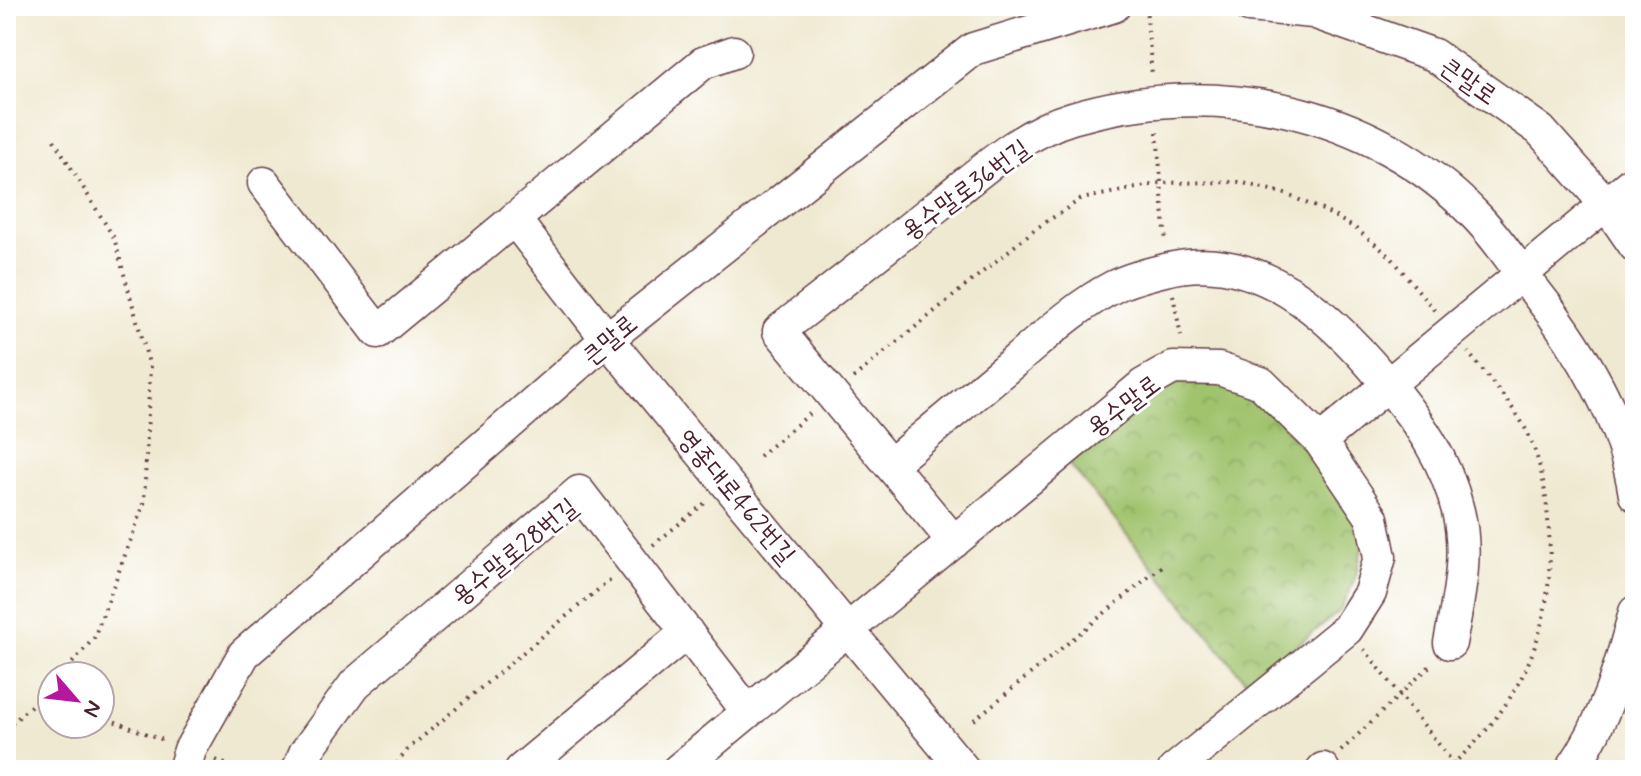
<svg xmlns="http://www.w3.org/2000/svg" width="1641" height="776" font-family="Mynerve,'Poor Story',sans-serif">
<defs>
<pattern id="park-crowns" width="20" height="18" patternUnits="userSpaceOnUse" patternTransform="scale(2)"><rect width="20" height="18" fill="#a0c36d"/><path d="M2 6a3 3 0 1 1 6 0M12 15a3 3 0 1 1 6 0" fill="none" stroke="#8ba75f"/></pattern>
</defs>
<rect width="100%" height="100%" fill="#fff"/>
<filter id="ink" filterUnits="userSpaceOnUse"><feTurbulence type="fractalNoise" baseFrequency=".0125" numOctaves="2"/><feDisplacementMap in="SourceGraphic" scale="16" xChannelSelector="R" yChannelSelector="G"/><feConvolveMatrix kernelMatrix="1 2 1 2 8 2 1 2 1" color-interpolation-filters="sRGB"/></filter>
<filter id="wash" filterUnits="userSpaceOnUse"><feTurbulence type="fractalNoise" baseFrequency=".006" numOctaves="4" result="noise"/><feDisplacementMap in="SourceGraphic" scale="32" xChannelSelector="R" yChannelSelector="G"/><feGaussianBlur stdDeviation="1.8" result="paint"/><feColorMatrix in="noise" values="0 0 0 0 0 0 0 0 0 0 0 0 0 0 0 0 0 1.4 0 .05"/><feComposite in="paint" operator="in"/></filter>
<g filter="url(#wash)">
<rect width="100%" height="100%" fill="#f0e9d1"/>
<path fill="url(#park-crowns)" stroke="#75714c" stroke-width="2" d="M1189,379L1229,382L1263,401L1346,498L1363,543L1356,576L1340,611L1248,684L1067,461L1157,389Z"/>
</g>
<g filter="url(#ink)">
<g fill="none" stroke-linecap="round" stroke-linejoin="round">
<g stroke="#633d44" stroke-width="35">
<path id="minor" d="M1249,6L1313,12L1434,55L1540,130L1606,204L1635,246
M264,183L378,332L703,63L734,52
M514,219L607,339L964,770
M1320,441L1635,180
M890,465C932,430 974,395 1016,360C1047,334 1077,306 1113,287C1128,279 1148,274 1165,270C1257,246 1331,316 1384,380C1418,421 1446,459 1458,511C1469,555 1458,600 1450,643
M954,542L779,331C832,290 884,249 936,207C977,175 1021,133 1072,118C1212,76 1372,108 1475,215C1497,237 1515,266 1535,291C1580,348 1624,421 1635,495
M184,770L190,750L244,654L607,339L973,49L1114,6
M298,770L305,753L355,684L579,492L748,712
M521,770L687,632
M678,770L1143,385L1173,368L1219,369L1261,383L1320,441L1372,518L1380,557L1370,593L1347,629L1174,770
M1322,770L1323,769
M1571,770C1605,722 1620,669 1635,612"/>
</g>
<path stroke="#633d44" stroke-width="4" stroke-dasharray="2 6" stroke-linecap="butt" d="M1146,6L1152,75
M1157,132L1166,243
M54,140L114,238L150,367L144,504L94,638L61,676
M1173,295L1182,341
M853,378L1034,230L1081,199L1161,183L1239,182L1283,193L1323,210L1355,228L1390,256L1435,311
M759,456L812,412
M653,545L705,503
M1364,649L1459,770
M100,716L166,741
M974,720L1162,566
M6,729L52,686
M1341,751L1433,663
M216,760L239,770
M392,770L408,749L612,578
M1446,770C1525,703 1558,622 1548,520C1546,489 1539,453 1524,426C1509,400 1486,376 1468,352"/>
<use href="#minor" stroke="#fff" stroke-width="32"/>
</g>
</g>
<g text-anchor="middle" stroke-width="6" stroke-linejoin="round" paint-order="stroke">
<g font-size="26" fill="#4a1f2b" stroke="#fff">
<text transform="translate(1469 80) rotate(35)" y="9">큰말로</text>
<text transform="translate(965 189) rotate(-36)" y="9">용수말로36번길</text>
<text transform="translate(609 339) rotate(-40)" y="9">큰말로</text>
<text transform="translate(1123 405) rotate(-37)" y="9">용수말로</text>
<text transform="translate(737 496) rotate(50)" y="9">영종대로462번길</text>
<text transform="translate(514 551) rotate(-39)" y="9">용수말로28번길</text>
</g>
</g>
<rect width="1641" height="776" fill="none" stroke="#fff" stroke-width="32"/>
<g transform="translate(76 700) rotate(118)"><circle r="38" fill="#ffffff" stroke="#b7a5aa" stroke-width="2"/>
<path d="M0-6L14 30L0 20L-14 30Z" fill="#b5179e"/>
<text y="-12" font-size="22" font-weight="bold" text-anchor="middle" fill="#4a1f2b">N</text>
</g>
</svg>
